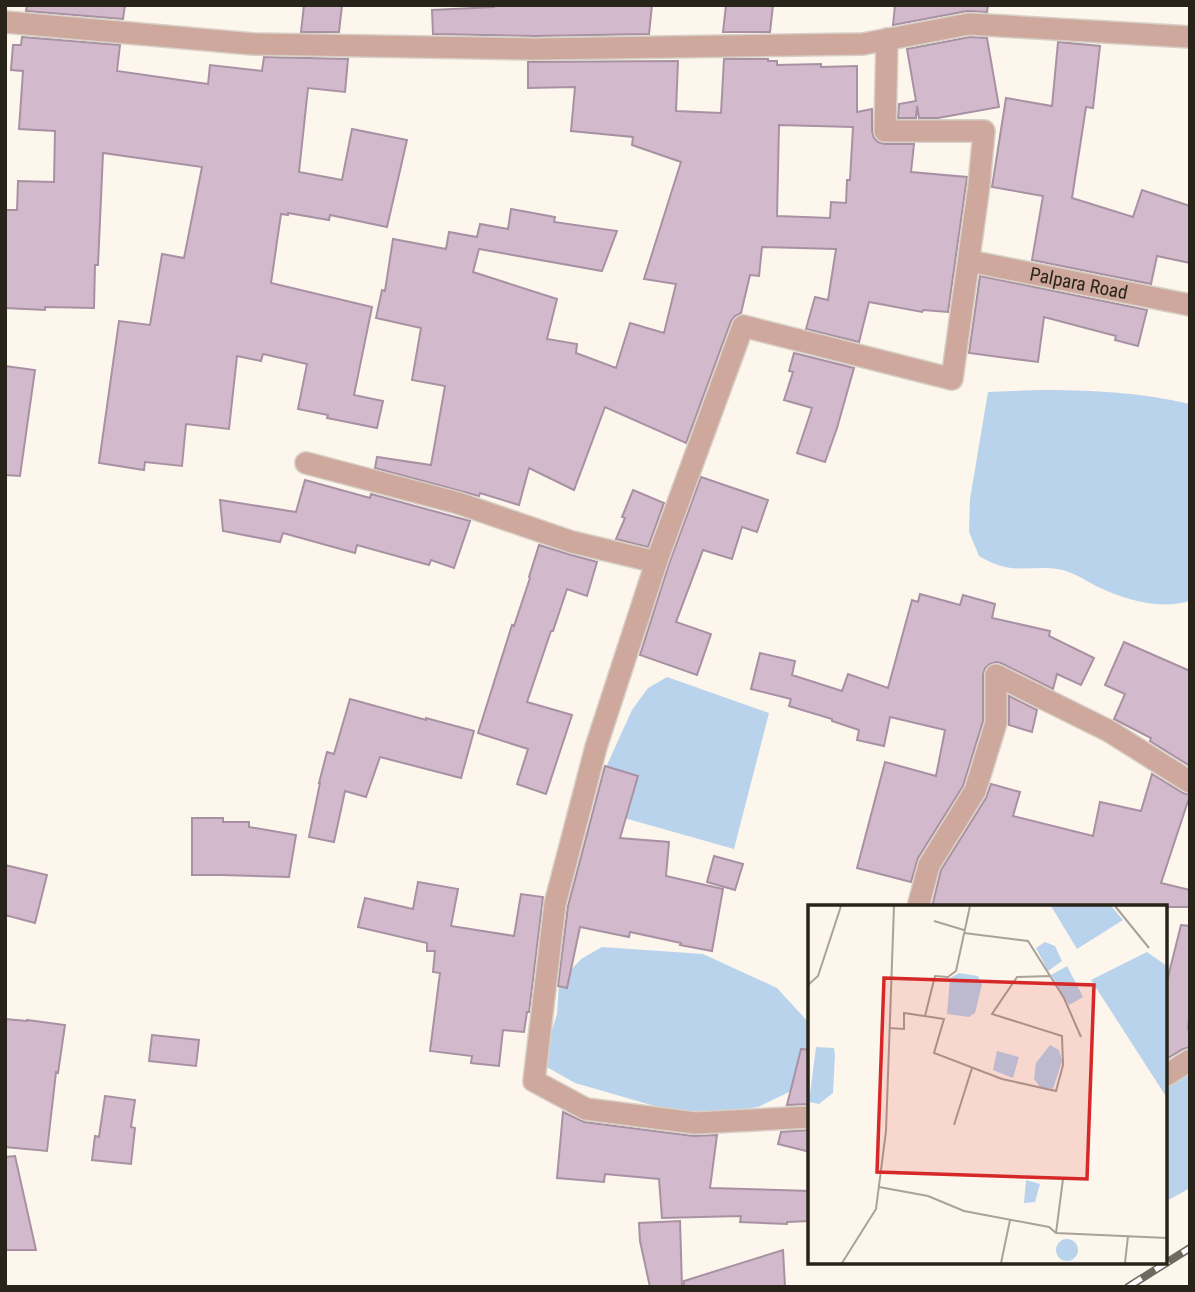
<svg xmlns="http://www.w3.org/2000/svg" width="1195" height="1292" font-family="'Roboto Condensed',sans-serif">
<rect width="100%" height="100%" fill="#fdf6ec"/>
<path fill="#b9d3ed" d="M1037,390C1088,390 1140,392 1190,404V601C1159,610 1125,600 1096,586C1083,579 1072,571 1057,569C1038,566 1017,572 998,565C991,563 985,559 979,556L969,532L970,499L988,392Z
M667,677L769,713L734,849L603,812L602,776L632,710L648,688Z
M602,947L703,954L777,988L810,1024V1072L789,1092L758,1107L718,1113L665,1109L575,1083L545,1066L548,1043L557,1014L559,983L581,959Z
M1190,1064V1188L1165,1202V1080Z"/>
<path fill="#d2bacc" stroke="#a891a3" stroke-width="2" fill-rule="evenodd" d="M27,5H125L123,19L26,11Z
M304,5H342L339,32H301Z
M494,5H652L649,34L535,36L433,34L432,10L494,7Z
M726,5H773L770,32H723Z
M895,5H988L987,12L967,11L893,25Z
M22,37L120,45L117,71L208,84L210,65L262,71L264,57L348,59L345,92L308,88L299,172L342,180L352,129L407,140L387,227L330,215L329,220L288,213V215L281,214L271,283L372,307L354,395L383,401L377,428L327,418L328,415L298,409L307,364L263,354L261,361L237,356L229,429L186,424L182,466L145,462L144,470L99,463L119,321L150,325L162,254L184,258L202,167L103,153L98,265H95L94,308L45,307V310L5,308V210H17L18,181L54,182L55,131L19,129L23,71L11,70L13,45H21Z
M970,37L987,38L999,107L938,118H919L917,106L916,118H898L899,104L916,101L907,49Z
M1058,42L1100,46L1093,108L1086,107L1072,198L1133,217L1142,190L1190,206V263L1157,256L1151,284L1032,260L1043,196L992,187L1006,98L1052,106Z
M724,59H768V61H777V65L821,64V67L857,66V112L872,109V131L874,138L878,142L885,144H914L911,172L967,177L948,312L923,310L922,312L869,302L859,342L806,329L815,297L828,300L836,249L762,247L759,276L750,275L741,313L735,316L731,321L686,443L605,407L574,490L529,468L519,505L480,493L479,496L375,468L377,457L431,465L445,386L412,380L421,328L376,318L382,290L385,291L393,239L446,249L449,232L477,237L480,224L508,229L511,209L555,217L554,222L617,231L602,271L479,249L473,272L557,299L547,339L577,344L576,353L616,368L630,323L664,333L676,284L644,279L681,162L632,145L633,137L571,131L575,87L528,88V62L678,61L676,111L721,113ZM779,125L853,127L850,180H847L846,203L831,202L830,218L777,216Z
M980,276L1147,310L1138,346L1115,340L1116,336L1044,317L1038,362L969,353Z
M794,353L854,368L837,428L825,462L797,453L812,408L784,400L793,372L789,371Z
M5,366L35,370L20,476L5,475Z
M701,477L768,500L757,532L742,527L732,559L703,550L676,622L711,634L697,675L640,655L669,564Z
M305,480L370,498L371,494L470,521L454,568L431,560L429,565L357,545L355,553L283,533L280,542L223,531L220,500L296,512Z
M633,490L664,503L648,547L616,539L625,518L622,517Z
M539,545L568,554L597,562L587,596L567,589L553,631H551L527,702L572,715L546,794L517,784L528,749L478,733L512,625L514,626L530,578L529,577Z
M920,594L960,605L963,595L995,604L992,618L1050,631L1049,636L1094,658L1081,685L1057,674L1053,689L1001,663L996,662L990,664L985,668L983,675V721L963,786L918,858L911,882L857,868L885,762L936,776L945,730L890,717L884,746L857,740L859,730L832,721V719L789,706L791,699L751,689L760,653L795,661L792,675L842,691L848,674L888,688L912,600L918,602Z
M1124,642L1190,671V766L1150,741L1151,738L1114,719L1125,694L1105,685Z
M1009,696L1037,710L1032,732L1009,725Z
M350,699L426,720V718L474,731L461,778L380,757L366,797L345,791L334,842L309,837L320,783H319L327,752L334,754Z
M605,766L638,776L620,838L669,842L666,876L723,889L712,951L680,945L681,943L630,932L629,937L580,927L567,988L558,986L568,906Z
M1152,774L1183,793L1190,795L1161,883L1190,890V907H932L941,870L986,798L991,784L1020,792L1013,816L1093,836L1100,802L1141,811Z
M192,818H223V822H249V827L296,835L289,877L221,875H192Z
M714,856L743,864L735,890L707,882Z
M5,865L47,875L35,923L5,915Z
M418,882L458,889L451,926L514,936L521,894L543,897L529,1012H527L524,1032L503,1030L499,1066L471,1063L472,1056L430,1051L440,973L433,972L435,951H427V943L358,927L365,898L413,909Z
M1181,925L1190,926V1007L1188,1029L1190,1030V1047L1183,1049L1168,1058L1165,1054V989Z
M5,1019L27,1021V1020L65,1025L58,1073L56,1072L47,1151L5,1147Z
M152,1035L199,1040L196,1066L149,1061Z
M801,1049L810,1050V1104L787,1105Z
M105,1096L135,1100L131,1127L135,1128L131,1164L92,1160L95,1136L99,1137Z
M563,1112L584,1122L693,1136L717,1135L710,1188L810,1191V1221L787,1222V1224L740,1222L741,1216L662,1218L659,1179L605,1174L604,1182L557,1178Z
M810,1130V1152L778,1144L781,1132Z
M15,1156L36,1250H5V1157Z
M680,1221L682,1287H650L640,1241L639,1223Z
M783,1250L785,1287H684V1281Z"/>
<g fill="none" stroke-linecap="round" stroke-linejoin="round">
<g stroke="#d7d0c6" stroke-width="24">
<g id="minor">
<path d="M5,22L253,44L535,49L863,44L969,24L1190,37"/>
<path id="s1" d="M969,261L1190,305"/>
<path d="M306,463L458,503L572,542L648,560H657"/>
<path d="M918,907L929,865L975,791L996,723V675L1109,731L1190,782"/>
<path d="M1165,1076L1190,1060"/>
<path d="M810,1117L695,1123L586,1109L534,1081L555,904L596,747L657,560L743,326L952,379L979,185L984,131H885L887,39"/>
</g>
</g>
<use href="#minor" stroke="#cea89d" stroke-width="21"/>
<g stroke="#6f695f" stroke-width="8">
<path id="rail" d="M1128,1287L1190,1248"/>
</g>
<use href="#rail" stroke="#fff" stroke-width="5" stroke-dasharray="16" stroke-linecap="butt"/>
</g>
<g text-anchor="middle" stroke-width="5" stroke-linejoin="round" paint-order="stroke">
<g font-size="19" fill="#29241a" stroke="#fff">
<text dy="7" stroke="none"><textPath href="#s1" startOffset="112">Palpara Road</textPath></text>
</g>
</g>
<g transform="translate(808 905)">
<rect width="359" height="359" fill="#fdf6ec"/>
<path d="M243,1H303L315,15L269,44ZM237,37L247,41L254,56L240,66L228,43ZM339,47L359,61V193L283,75ZM259,61L275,92L261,100L243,70ZM151,68L170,71L174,79L167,108L161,112L139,109L142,73ZM242,140L251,145L254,156L245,184L232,182L226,174L228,158ZM8,142L26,143L27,150L25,188L11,199L1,197ZM189,146L211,152L205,173L185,165ZM218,275L232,279L227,297L216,298ZM248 345a11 11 0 1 1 22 0a11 11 0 1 1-22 0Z" fill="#b9d3ed"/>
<path fill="none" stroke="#a8a298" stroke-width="2" d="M307,1L341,43M126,16L156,25M156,28L220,36L256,93L273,132M0,80L10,71L33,1M117,111L127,71L140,72L148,66L162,1M81,123L96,124V108L136,114L126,148L194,174L248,186L255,160L254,131L184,109L209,72L243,71M146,220L164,163M71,282L120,291L156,306L241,322L248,328L359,333M248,328L255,274M34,358L68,304L78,226L86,1M193,358L202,315M317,358L320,331"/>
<path fill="#d62828" fill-opacity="0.15" stroke="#d62828" stroke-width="3.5" d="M76,73L286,80L279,274L69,267Z"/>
<rect width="359" height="359" fill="none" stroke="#29241a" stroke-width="3.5"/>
</g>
<rect width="1195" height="1292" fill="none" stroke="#29241a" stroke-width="14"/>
</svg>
